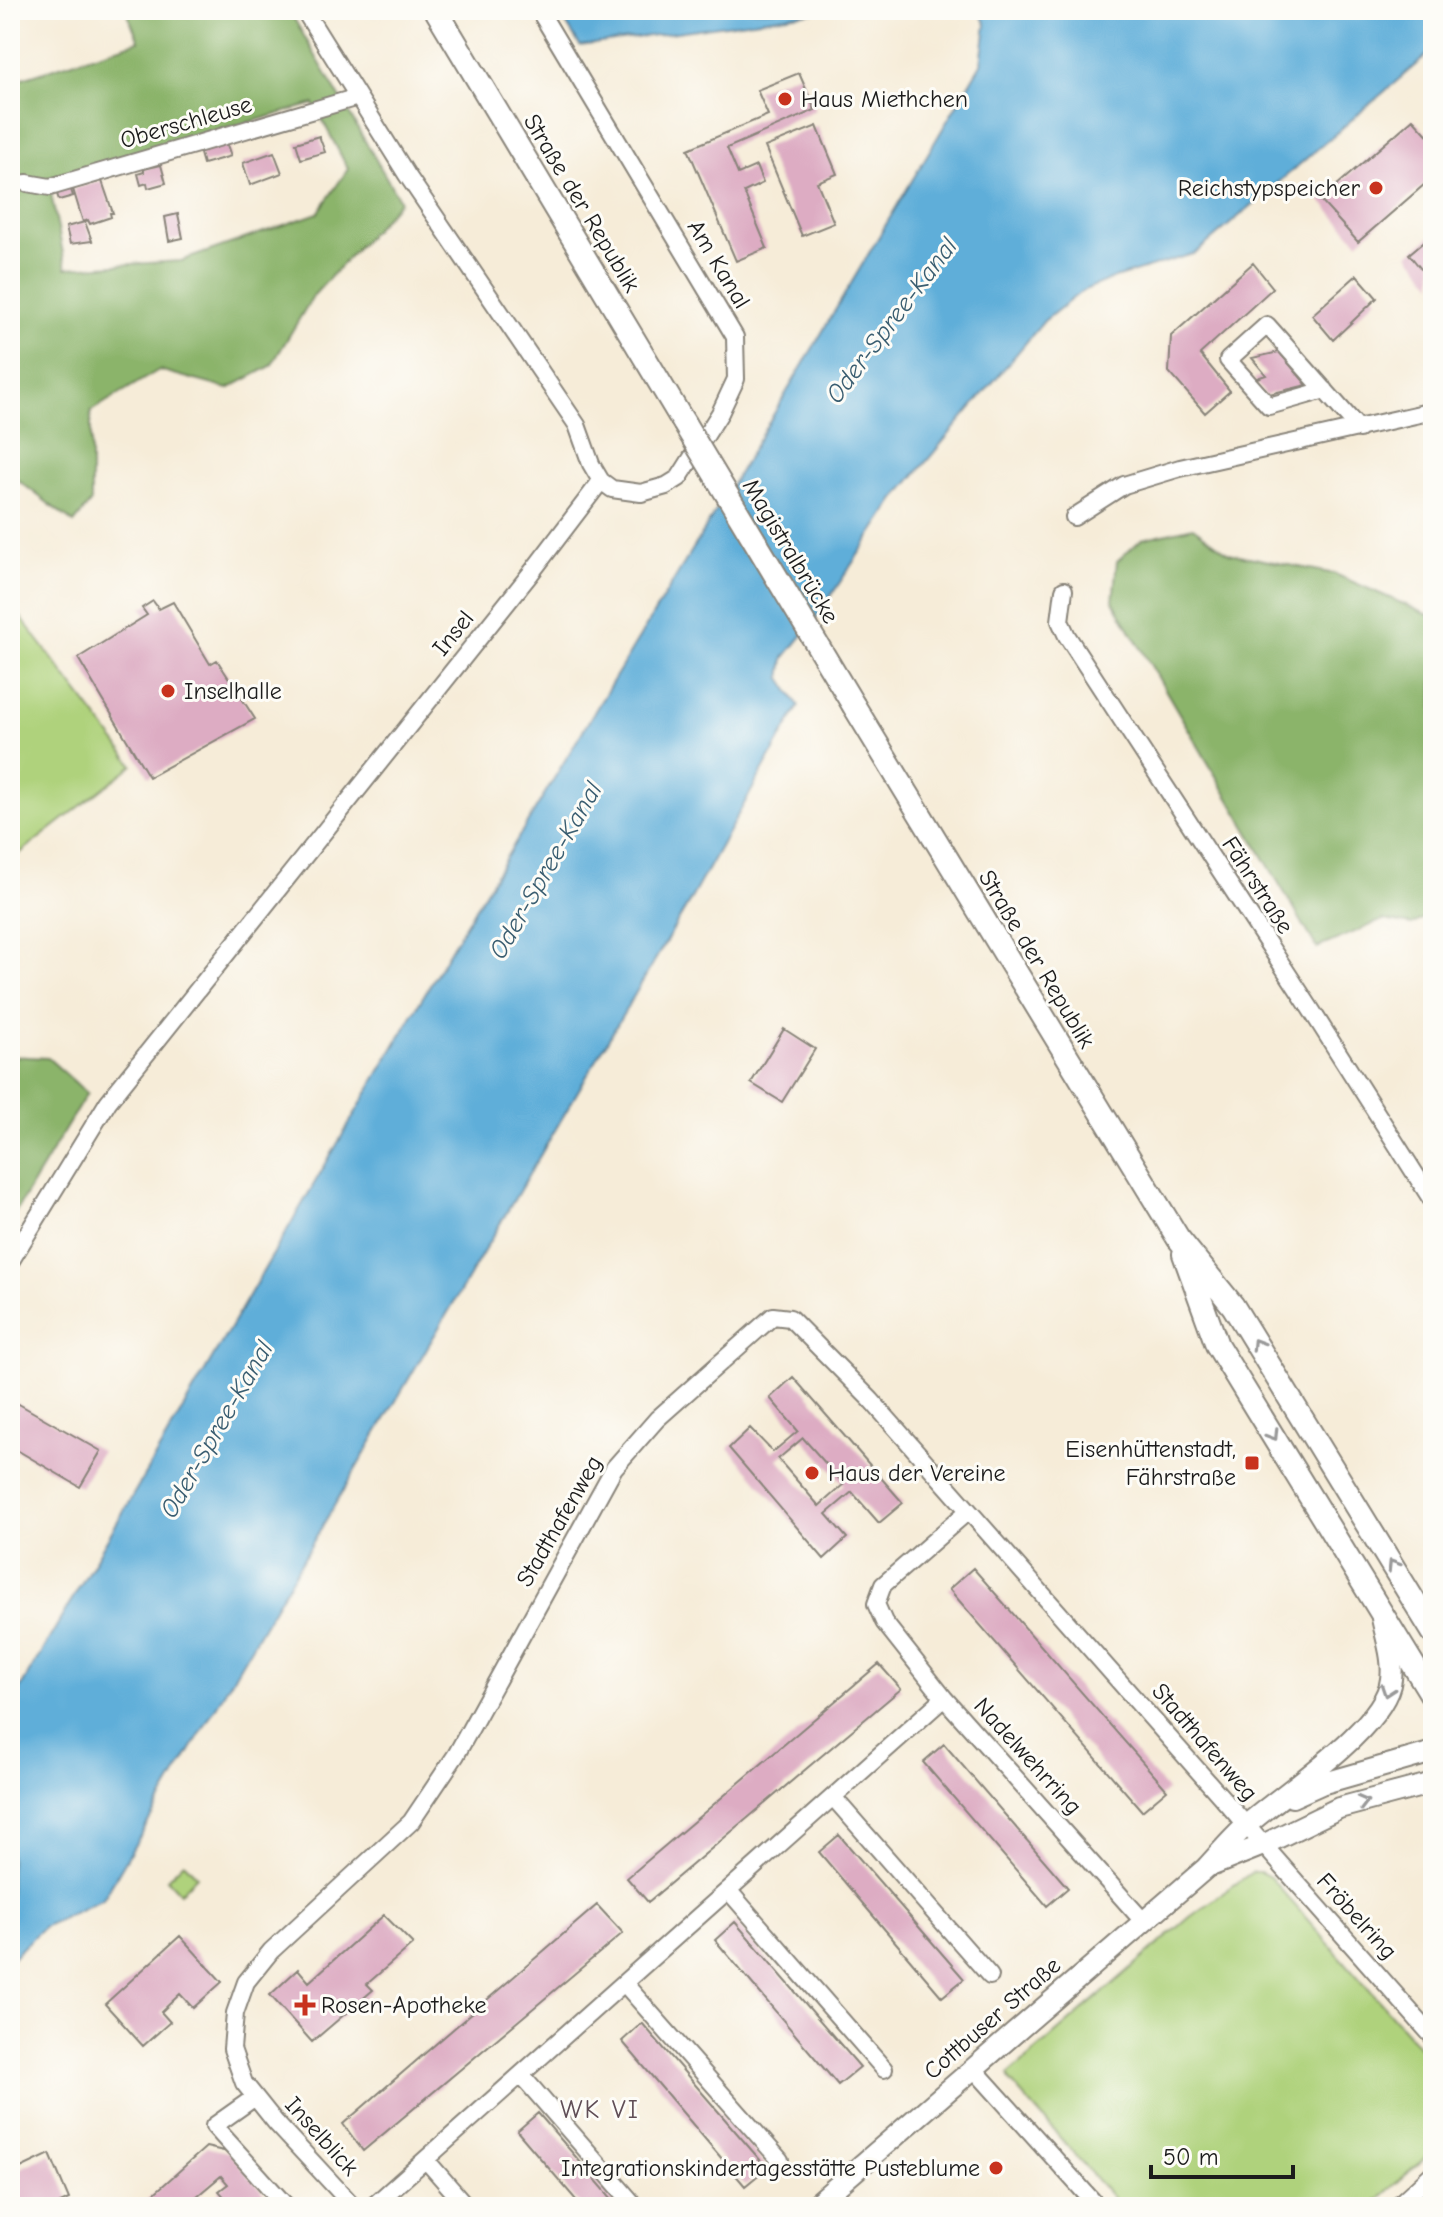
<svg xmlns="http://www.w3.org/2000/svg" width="1443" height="2217" font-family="'Comic Neue',sans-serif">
<rect width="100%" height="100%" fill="#fdfcf7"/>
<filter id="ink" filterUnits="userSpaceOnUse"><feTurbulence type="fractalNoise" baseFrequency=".0125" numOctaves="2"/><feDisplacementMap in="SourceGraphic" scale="16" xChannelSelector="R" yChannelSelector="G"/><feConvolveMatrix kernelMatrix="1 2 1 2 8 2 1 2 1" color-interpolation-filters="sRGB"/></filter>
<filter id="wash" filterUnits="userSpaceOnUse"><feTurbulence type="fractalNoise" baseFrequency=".006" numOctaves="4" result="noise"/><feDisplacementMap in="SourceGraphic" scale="32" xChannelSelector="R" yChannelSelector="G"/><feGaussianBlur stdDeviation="1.8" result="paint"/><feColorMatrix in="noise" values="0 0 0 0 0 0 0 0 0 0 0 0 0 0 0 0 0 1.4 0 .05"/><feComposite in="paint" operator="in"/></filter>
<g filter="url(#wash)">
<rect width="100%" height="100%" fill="#f6ecd8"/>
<path fill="#afd27b" stroke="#66774c" stroke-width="2" d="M10,603L133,765L10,861Z
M184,1862L197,1876L180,1893L167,1879Z
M1252,1872H1260L1270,1877L1433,2062V2151L1369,2207H1121L1010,2081L1008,2075L1190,1917Z"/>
<path fill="#8bb46b" stroke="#546844" stroke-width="2" fill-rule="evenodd" d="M126,10H289L400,201L313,296L271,366L228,389L159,370L91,411V502L74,523L10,474V82L139,41ZM314,104L348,169L318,213L181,261L66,268L48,179Z
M1193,527L1229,553L1335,574L1433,617V912L1412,925L1383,920L1317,948L1113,601L1117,561L1142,539Z
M10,1056L48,1058L87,1093L10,1221Z"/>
<path fill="#5eaed9" stroke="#3d657a" stroke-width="2" d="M558,10H829L580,46Z
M978,10H1433V50L1196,253L1108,280L1082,291L1044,321L895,499L815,620L784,658L781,678L799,706L688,904L103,1899L43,1927L10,1960V1706L452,947L737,476L981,64L986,24Z"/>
<g id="blocks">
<path fill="#ddacc3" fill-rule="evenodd" d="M799,73L815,110L727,148L738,174L756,166L763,183L744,192L767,248L736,261L688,149L768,115L757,90Z
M1413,119L1433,141V177L1358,242L1320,200Z
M817,126L837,174L817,182L834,223L802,236L765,147Z
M319,136L325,152L301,159L296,143Z
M226,142L231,156L203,164L199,150Z
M274,152L282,173L250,185L243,163Z
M161,165L166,183L148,188L147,183L141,185L138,174L144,172V169Z
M102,181L113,213H110L111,217L90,224L88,220L83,222L73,189Z
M70,187L73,196L59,200L56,191Z
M178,214L183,238L169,241L165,217Z
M85,222L92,241L70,244L66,227Z
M1433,234V284L1409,254Z
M1253,263L1273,288L1200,354L1230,391L1205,413L1169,372L1171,336Z
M1357,275L1377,298L1333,340L1312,315Z
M1279,352L1307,385L1265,395L1254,379L1266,375L1252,358Z
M153,601L159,609L173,602L210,664L217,660L255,719L149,777L78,658L147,615L142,608Z
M784,1029L815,1049L782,1102L751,1083Z
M793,1377L903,1503L879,1523L852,1492L826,1514L847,1538L824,1559L729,1448L750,1428L773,1452L798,1431L770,1398ZM803,1438L844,1484L819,1506L778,1459Z
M10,1399L101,1451L80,1487L10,1446Z
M973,1568L1167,1790L1142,1811L949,1589Z
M879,1664L901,1689L648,1902L627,1878Z
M944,1744L1068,1888L1047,1906L923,1762Z
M839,1835L964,1979L942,1997L819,1852Z
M597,1905L623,1933L363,2151L343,2124Z
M384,1915L413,1944L367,1984L373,1990L312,2042L270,1995L298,1969L309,1982Z
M735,1922L860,2067L838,2085L715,1940Z
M180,1936L222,1982L193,2008L180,1994L161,2012L170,2022L143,2046L105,2004Z
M642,2023L767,2168L745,2186L622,2041Z
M538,2113L619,2207H582L517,2131Z
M206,2147L228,2152L276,2207H233L219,2191L228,2184L221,2176L184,2207H139Z
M50,2154L69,2199L52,2207H20L10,2185V2173Z"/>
</g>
</g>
<g filter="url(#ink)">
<use href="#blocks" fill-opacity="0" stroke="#89847a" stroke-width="2"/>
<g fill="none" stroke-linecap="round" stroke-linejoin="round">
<g stroke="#89847a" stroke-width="20">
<path id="minor" d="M304,10L407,175L577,425L591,464L601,481L612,489L641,493L666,486L679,478L720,413L736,379L735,337L539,10
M27,183L50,187L358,97
M1325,390L1269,406L1228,360L1267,325L1359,429
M1074,517L1124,485L1180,468L1433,411
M1064,590L1060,621L1067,636L1310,1008L1433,1202
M10,1262L108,1102L531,573L601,481
M944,1698L884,1622L876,1604L883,1585L967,1512
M833,1797L990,1976
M728,1890L884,2069
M624,1983L780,2160
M973,2068L1098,2207
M521,2075L636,2207
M255,2097L214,2126L287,2207
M426,2160L467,2207
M354,2207L276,2123L244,2083L232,2049L235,2013L246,1982L271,1951L411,1822L456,1755L614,1468L657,1419L773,1316L790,1318L871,1400L1433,2037
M372,2207L944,1698L1143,1921
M1396,2207L1433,2173"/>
</g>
<g stroke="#89847a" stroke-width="24">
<path id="tertiary" d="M1292,1797L1321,1784L1433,1752
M1213,1865L1263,1845L1339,1808L1433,1783
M813,2207L1206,1868C1219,1854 1233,1837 1248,1824C1284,1792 1386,1727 1391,1679C1394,1659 1386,1638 1382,1618"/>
</g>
<g stroke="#89847a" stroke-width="26">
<path id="secondary" d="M436,10L684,423
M854,706L1178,1238L1233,1306L1433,1632
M1184,1254L1217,1345L1433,1697"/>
</g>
<use href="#minor" stroke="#fff" stroke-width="16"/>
<use href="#tertiary" stroke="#fff" stroke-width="20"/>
<use href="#secondary" stroke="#fff" stroke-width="22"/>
<g stroke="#89847a" stroke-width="26" stroke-linecap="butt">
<path id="secondary-bridge" d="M684,423L854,706"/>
</g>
<use href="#secondary-bridge" stroke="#fff" stroke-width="22"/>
</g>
<defs><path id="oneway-chevron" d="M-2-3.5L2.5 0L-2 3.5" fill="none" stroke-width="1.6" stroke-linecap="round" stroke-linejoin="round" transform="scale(2)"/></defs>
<g stroke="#999">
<use href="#oneway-chevron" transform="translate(1257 1344) rotate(-122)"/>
<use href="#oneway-chevron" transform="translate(1273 1435) rotate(58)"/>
<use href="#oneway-chevron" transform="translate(1393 1565) rotate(-122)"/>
<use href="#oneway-chevron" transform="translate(1387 1691) rotate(109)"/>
<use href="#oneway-chevron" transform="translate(1363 1802) rotate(-15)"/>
</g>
</g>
<g fill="#c8321e" stroke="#fdfcf7" stroke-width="3">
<circle cx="785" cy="99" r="8"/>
<circle cx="1376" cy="188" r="8"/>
<circle cx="168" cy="691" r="8"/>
<rect x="1244" y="1455" width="16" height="16" rx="4"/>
<circle cx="812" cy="1473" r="8"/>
<path d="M301 1993h8v8h8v8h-8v8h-8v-8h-8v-8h8z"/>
<circle cx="996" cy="2168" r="8"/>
</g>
<g text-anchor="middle" stroke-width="6" stroke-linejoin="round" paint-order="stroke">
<g font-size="24" fill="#1c1c1c" stroke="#fdfcf7" text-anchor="start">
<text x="801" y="107">Haus Miethchen</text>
<text x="1360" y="196" text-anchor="end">Reichstypspeicher</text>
<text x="184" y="699">Inselhalle</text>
<text x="1236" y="1457" text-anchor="end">Eisenhüttenstadt,<tspan x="1236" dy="28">Fährstraße</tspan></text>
<text x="828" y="1481">Haus der Vereine</text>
<text x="321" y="2013">Rosen-Apotheke</text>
<text x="980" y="2176" text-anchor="end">Integrationskindertagesstätte Pusteblume</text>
</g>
<g font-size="24" fill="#1c1c1c" stroke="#fdfcf7">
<text transform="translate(186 122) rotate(-16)" y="8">Oberschleuse</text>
<text transform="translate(582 203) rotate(59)" y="8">Straße der Republik</text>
<text transform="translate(719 264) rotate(59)" y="8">Am Kanal</text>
<text transform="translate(791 551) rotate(59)" y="8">Magistralbrücke</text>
<text transform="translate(453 633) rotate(-51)" y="8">Insel</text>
<text transform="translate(1258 885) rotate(57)" y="8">Fährstraße</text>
<text transform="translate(1037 959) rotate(59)" y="8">Straße der Republik</text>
<text transform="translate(559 1521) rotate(-60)" y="8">Stadthafenweg</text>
<text transform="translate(1205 1742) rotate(49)" y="8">Stadthafenweg</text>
<text transform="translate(1028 1756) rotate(48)" y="8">Nadelwehrring</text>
<text transform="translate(1357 1916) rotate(48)" y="8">Fröbelring</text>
<text transform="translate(992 2018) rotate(-41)" y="8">Cottbuser Straße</text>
<text transform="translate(322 2136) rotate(48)" y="8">Inselblick</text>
</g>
<g font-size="26" font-style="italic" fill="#3a5e71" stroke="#fdfcf7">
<text transform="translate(891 320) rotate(-53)" y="9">Oder-Spree-Kanal</text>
<text transform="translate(545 870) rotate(-60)" y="9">Oder-Spree-Kanal</text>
<text transform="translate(216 1429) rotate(-60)" y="9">Oder-Spree-Kanal</text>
</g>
<g font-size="26" letter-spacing="2" fill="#604e56" stroke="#fdfcf7">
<text x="600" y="2118">WK VI</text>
</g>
</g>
<rect width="1443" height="2217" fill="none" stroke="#fdfcf7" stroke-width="40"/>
<path d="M1151 2165v12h142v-12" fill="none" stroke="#1c1c1c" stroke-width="4"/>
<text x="1163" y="2165" font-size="24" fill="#1c1c1c" stroke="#fdfcf7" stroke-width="6" paint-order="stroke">50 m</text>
</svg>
